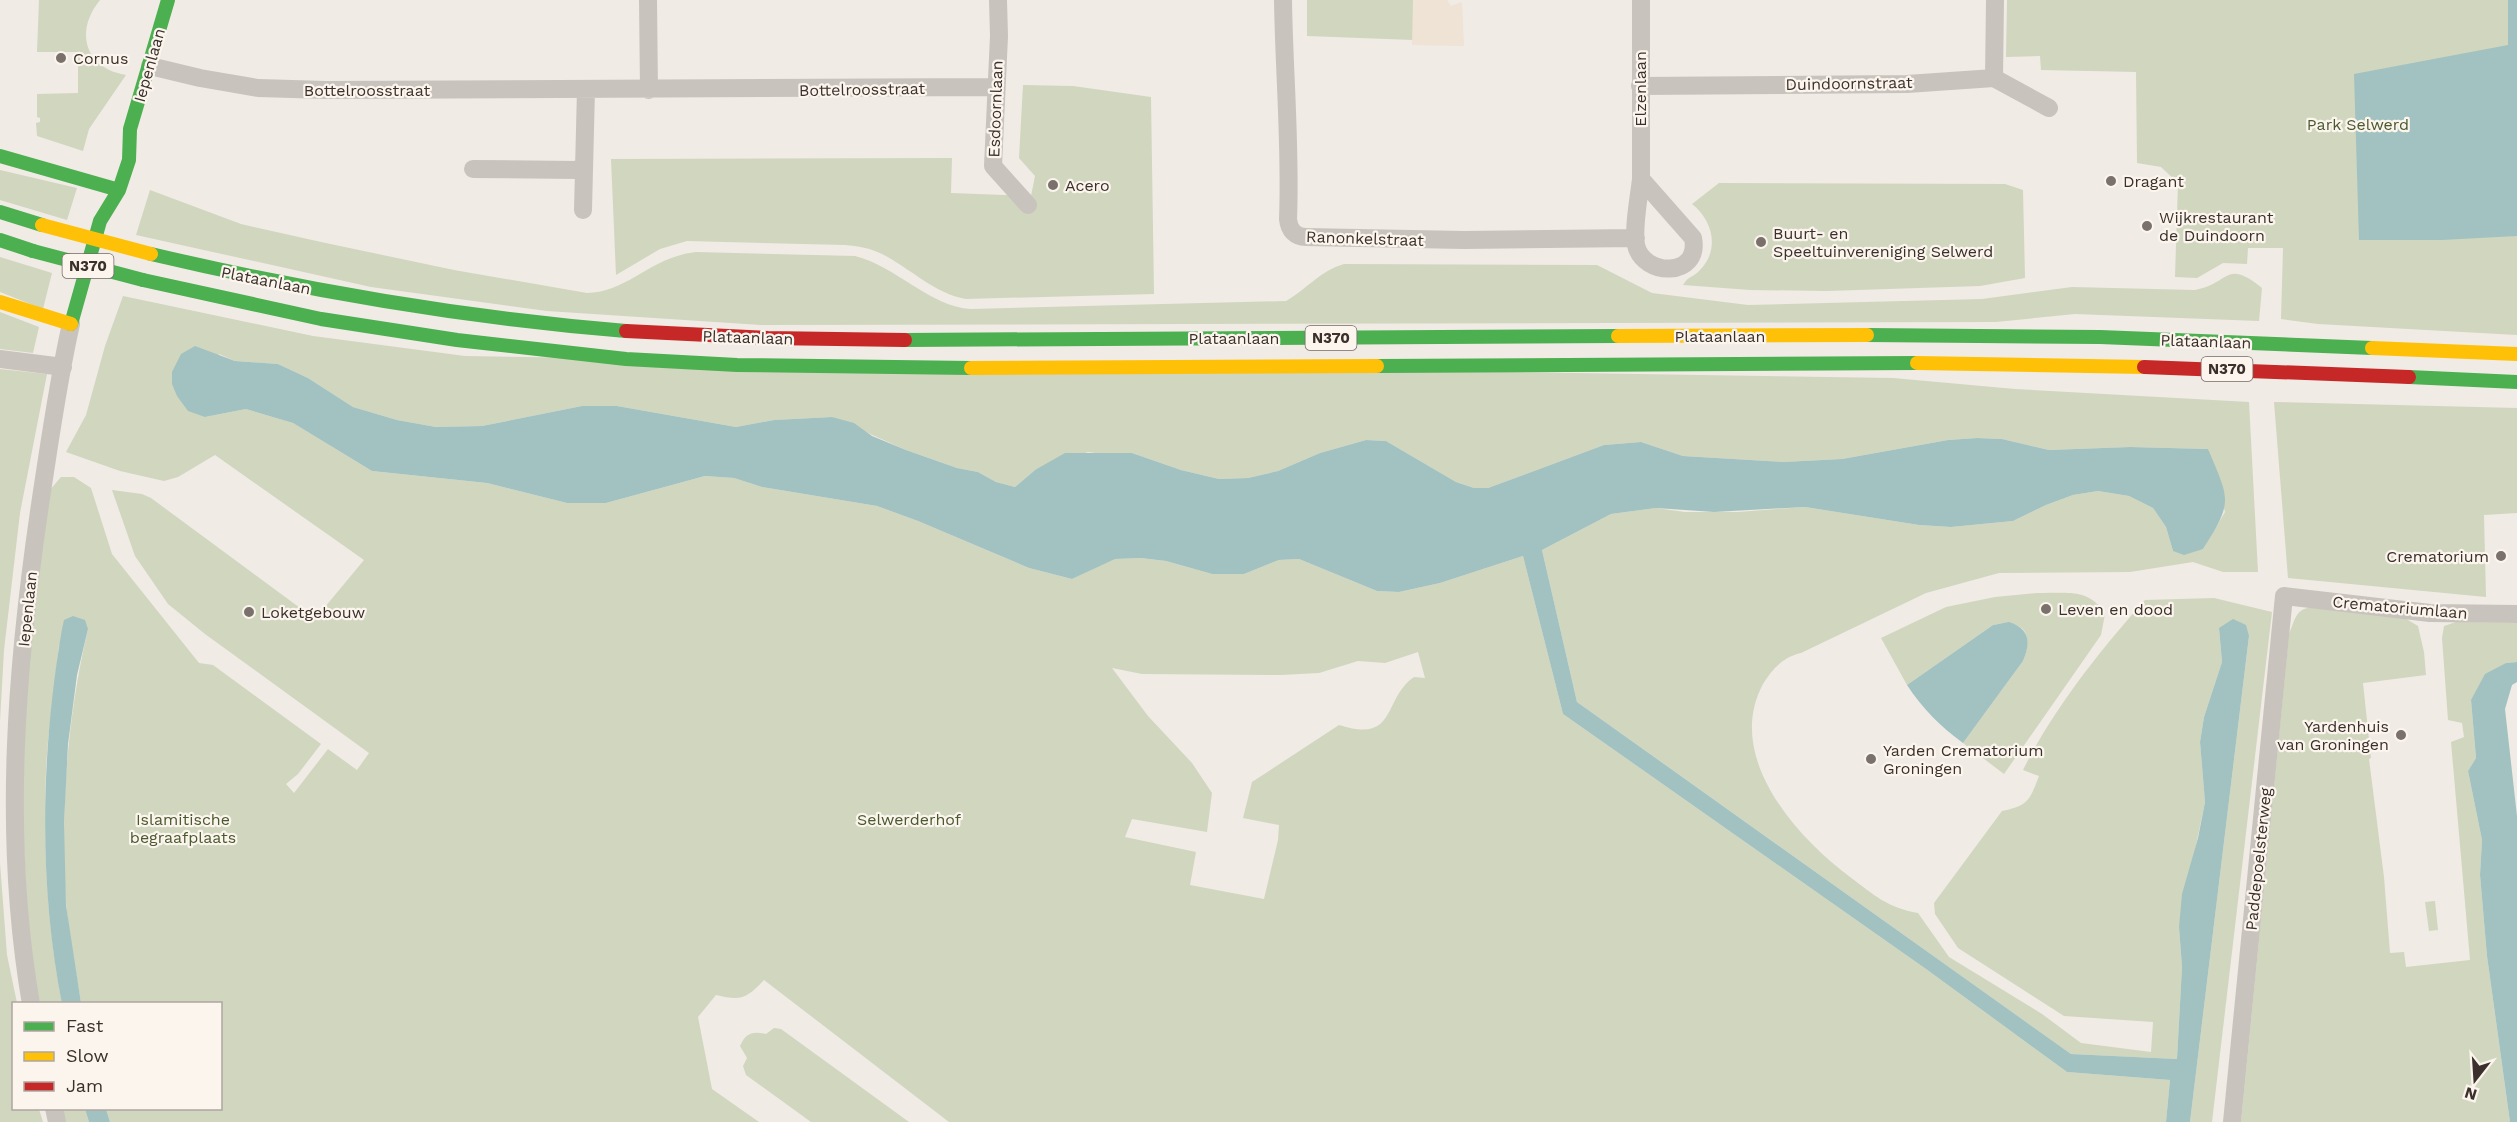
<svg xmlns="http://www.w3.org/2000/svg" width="2517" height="1122" font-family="'Work Sans',sans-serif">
<rect width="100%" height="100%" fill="#f0ebe5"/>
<path fill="#d1d6bf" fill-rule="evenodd" d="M39,0H100C74,32 85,68 126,75L89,129L83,151L37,136L36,123L40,122V118L37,117V94L78,93V52H37Z
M1307,0H1413V40L1307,36Z
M2007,0H2517V335L2318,324L2281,319L2283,248H2248L2247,264L2223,263L2197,278L2175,277L2178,183L2161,167L2137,163L2136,72L2041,70L2040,56L2006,57Z
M1023,85L1073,86L1151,97L1154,294L966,299C935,294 910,268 882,254C870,248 858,246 845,245L687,241L660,249L616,275L611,159L952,158L951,193L1031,196L1035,176L1019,158Z
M0,170L77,188L67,220L0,200Z
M1719,183L2005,184L2023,190L2025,278L1980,286L1827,291L1750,290L1683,285C1689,275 1693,278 1700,270C1720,250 1713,220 1692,204Z
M150,190L241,224L321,242L454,270L587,293C629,292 650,257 696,252L855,256C896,266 930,307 971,309L1286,301C1307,289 1320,271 1344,264L1597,265L1652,293L1748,305L1982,299L2072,287L2195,290C2230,284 2225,258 2262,288L2259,321L2075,314L1996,322L761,325L547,311L371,287L136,235Z
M0,257L52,273L43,309L0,292Z
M123,296L313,336L465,356L1893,378L2015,389L2249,402L2258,572H2223L2193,562L2130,572L1999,573L1926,593L1801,653C1783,657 1772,669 1763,684C1724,756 1796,837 1850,877C1874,895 1888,908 1918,913L1949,957L2042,1014L2081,1043L2151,1052L2153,1022L2064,1016L1958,948L1935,914L1934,903L2002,811C2028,806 2030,800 2039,776L2023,770C2052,711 2101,649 2145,600L2214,598L2272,612L2212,1122H2190L2249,636L2219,628L2222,662L2204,717L2200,742L2205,802L2179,927L2182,967L2177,1059L2071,1054L1577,702L1542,550L1611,514L1656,508L1685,512H1738L1805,507L1919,525L1951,527L2013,521L2046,505L2073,495L2098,491L2129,496L2153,508L2166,527L2173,551L2203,549L2225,512L2208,449L2130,447L2049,450L2002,439L1977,438L1948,440L1842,459L1783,462L1683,456L1641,442L1604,445L1488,488H1474L1456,482L1386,441L1366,440L1320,453L1278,471L1248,478L1219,479L1181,470L1132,453L1104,454L1088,452L1035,470L1015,487L996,482L978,472L957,468L906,450L832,417L774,420L736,427L617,406H582L482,426L436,427L397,420L353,407L308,378L278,364L235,361L219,354L205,417L246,409L293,423L372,471L487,483L567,503H606L705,476L734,478L762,487L877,506L918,521L1029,568L1072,579L1114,559L1141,558L1166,561L1212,574H1244L1279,560L1299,559L1377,591L1399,592L1440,583L1523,556L1563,714L1926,969L2067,1072L2170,1080L2166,1122H949L764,980C746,999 741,1001 716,995L698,1017L712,1089L759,1122H110L106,1109L220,1108V1004L81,1003C76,970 69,937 66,903C60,811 67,719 88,629L59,645C55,686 48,728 46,769C43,848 47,926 62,1003H39L30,959L20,777L28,668L49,491L61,477H74L91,488L112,554L199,663L213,665L321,744L298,774L286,784L294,793L328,749L357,770L369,753L205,634L168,604L135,556L112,490L142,494L151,498L315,619L364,560L215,455L178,477L164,481L120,471L66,452L86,415L105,346ZM1418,652L1425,678L1414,677C1382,699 1398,744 1339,725L1252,782L1243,818L1279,825L1278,840L1264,899L1190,885L1196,852L1125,837L1132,819L1207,832L1212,793L1192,763L1148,716L1112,668L1142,674L1281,675L1319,673L1358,661L1385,663Z
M0,312L39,327L33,353L0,349Z
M0,369L47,374L20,513L4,650L0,721Z
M2274,402L2517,408V513L2484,515L2486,597L2288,578Z
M2037,593C2065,594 2089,587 2105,614L2101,635L2004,774L1963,743L2023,661C2035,632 2022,619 1993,625L1907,685L1881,638L1946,607L1995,597Z
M2319,606L2403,617L2418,626L2424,652L2426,675L2363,683L2371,758L2369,759L2384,877L2390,953L2404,952L2406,967L2470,960L2451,742L2464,737L2462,723L2448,720L2442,638L2444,626L2456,622L2517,623V662L2506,663L2471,700L2476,758L2468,771L2482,840L2480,875L2487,956L2510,1122H2241L2289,634C2297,614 2296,608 2319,606Z
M0,863L7,955L17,1003L14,1004V1108L39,1109L43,1122H0Z
M2435,901L2438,930L2429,931L2425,902Z
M774,1028L781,1029L909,1122H811L746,1075L743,1066L747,1058L740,1046C746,1033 752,1031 766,1034Z
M61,1109H85L89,1122H65Z"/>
<path fill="#eee3d5" d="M1413,0H1447L1451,6L1462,2L1464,46L1412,45Z"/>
<path fill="#a1c2c1" d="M2508,0H2517V236L2442,240H2359L2354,74L2508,45Z
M195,346L235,361L278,364L308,378L353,407L397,420L436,427L482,426L582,406H617L736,427L774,420L832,417L854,423L872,436L906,450L957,468L978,472L996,482L1015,487L1035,470L1065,453H1132L1181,470L1219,479L1248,478L1278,471L1320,453L1366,440L1386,441L1456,482L1474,488H1488L1604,445L1641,442L1683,456L1783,462L1842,459L1948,440L1977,438L2002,439L2049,450L2130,447L2208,449C2229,499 2234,501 2203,549L2184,555L2173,551L2166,527L2153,508L2129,496L2098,491L2073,495L2046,505L2013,521L1951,527L1919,525L1805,507L1714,512L1656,508L1611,514L1542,550L1577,702L2071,1054L2177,1059L2182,967L2179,927L2182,894L2198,838L2205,802L2200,742L2204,717L2222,662L2219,628L2233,619L2246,625L2249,636L2190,1122H2166L2170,1080L2067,1072L1926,969L1563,714L1523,556L1440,583L1399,592L1377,591L1299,559L1279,560L1244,574H1212L1166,561L1141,558L1115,559L1072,579L1029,568L918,521L877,506L762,487L734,478L705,476L606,503H567L487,483L372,471L293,423L246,409L205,417L188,411L177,396L172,384V372L181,354Z
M73,616L85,620L88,629L77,675L68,744L64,823L66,905L81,1003L62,1004C38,882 41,751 62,629L64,620Z
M2009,622C2030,629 2031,642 2023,661L1963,743C1941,727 1922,708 1907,685L1993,625Z
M2517,662V682L2512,685L2505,709L2517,816V1122H2510L2487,956L2480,875L2482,840L2468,771L2476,758L2471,700L2485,674L2506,663Z
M85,1109H106L110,1122H89Z"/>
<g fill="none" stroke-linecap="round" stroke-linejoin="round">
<path stroke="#c9c3be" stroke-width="18" d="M648,0L649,90
M998,0L999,36L993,166L1028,205
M1283,0C1284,73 1291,146 1288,219C1289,230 1295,237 1306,237L1464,240L1636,238
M1641,0V179
M150,66L200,78L258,88L326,90L995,87
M1994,78L1995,0
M1640,86L1907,84L1994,78L2049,108
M473,169L577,170L584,165
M1641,179L1693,238C1701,278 1643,277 1636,245C1633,227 1639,197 1641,179Z
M583,210L586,89
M0,359L63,367
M31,1004C2,836 16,665 41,498C50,440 58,381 71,324
M54,1108L57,1122
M2232,1122L2284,596L2430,613L2517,614"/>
<path stroke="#4caf50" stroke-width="14" d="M0,156L119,190
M0,212L42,225
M0,240L33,251
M151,254C308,291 465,318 626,331
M143,280L321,319L457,340L626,359L737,365L971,368
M71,324L100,221L119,190L129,160L130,129L168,0
M1867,335L2100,337L2372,348
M905,340L1618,336
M1377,366L1917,363
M2409,377L2517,382"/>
<path stroke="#ffc107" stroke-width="14" d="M0,302L71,324
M1618,336L1867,335
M2372,348L2517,354
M1917,363L2144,367
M971,368L1377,366"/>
<path stroke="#c62828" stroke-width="14" d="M626,331L768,338L905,340
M2144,367L2409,377"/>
<path stroke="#4caf50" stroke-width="14" d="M33,251L143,280"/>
<path stroke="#ffc107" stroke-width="14" d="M42,225L151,254"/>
</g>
<g fill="#7a716c" stroke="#fbf5ee" stroke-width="2">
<circle cx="61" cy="58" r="6"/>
<circle cx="2111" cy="181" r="6"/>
<circle cx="1053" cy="185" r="6"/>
<circle cx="2147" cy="226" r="6"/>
<circle cx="1761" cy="242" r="6"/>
<circle cx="2501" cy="556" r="6"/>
<circle cx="2046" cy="609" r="6"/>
<circle cx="249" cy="612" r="6"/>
<circle cx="2401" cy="735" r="6"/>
<circle cx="1871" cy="759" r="6"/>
</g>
<g text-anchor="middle" stroke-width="4.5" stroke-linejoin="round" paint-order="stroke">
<g fill="#fbf5ee" stroke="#756b66" stroke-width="1.5">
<rect x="62.5" y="254" width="51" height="24" rx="4.5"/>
<rect x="1305.5" y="326" width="51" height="24" rx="4.5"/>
<rect x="2201.5" y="357" width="51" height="24" rx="4.5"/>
</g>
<g font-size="15" font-weight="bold" fill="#3b302b">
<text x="88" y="271">N370</text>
<text x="1331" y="343">N370</text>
<text x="2227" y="374">N370</text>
</g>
<g font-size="16" fill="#3b302b" stroke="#fbf5ee" text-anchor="start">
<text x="73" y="64">Cornus</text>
<text x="2123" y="187">Dragant</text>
<text x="1065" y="191">Acero</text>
<text x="2159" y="223">Wijkrestaurant<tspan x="2159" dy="18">de Duindoorn</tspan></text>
<text x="1773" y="239">Buurt- en<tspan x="1773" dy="18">Speeltuinvereniging Selwerd</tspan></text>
<text x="2489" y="562" text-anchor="end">Crematorium</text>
<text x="2058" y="615">Leven en dood</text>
<text x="261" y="618">Loketgebouw</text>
<text x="2389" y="732" text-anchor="end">Yardenhuis<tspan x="2389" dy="18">van Groningen</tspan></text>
<text x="1883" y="756">Yarden Crematorium<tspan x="1883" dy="18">Groningen</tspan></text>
</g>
<g font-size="16" fill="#3b302b" stroke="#fbf5ee">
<text transform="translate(149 65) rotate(-74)" y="6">Iepenlaan</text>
<text transform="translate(1849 83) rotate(-1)" y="6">Duindoornstraat</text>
<text transform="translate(862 89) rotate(-1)" y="6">Bottelroosstraat</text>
<text transform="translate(1640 89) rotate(-90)" y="6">Elzenlaan</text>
<text x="367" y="96">Bottelroosstraat</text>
<text transform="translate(995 109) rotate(-88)" y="6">Esdoornlaan</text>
<text transform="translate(1365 238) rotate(2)" y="6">Ranonkelstraat</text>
<text transform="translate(266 280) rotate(11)" y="6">Plataanlaan</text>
<text x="1720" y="342">Plataanlaan</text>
<text transform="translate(748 337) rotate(2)" y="6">Plataanlaan</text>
<text x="1234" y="344">Plataanlaan</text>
<text transform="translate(2206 341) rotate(2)" y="6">Plataanlaan</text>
<text transform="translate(2400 607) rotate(5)" y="6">Crematoriumlaan</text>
<text transform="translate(27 609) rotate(-84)" y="6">Iepenlaan</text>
<text transform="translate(2258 859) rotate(-84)" y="6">Paddepoelsterweg</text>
</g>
<g font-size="16" fill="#4a5a2e" stroke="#fbf5ee">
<text x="2358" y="130">Park Selwerd</text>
<text x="183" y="825">Islamitische<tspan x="183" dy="18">begraafplaats</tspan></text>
<text x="909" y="825">Selwerderhof</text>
</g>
</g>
<rect x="12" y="1002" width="210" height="108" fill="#fbf5ee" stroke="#aea6a0" stroke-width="1.5"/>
<rect x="24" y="1022" width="30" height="9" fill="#4caf50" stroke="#aea6a0" stroke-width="1.5"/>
<text x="66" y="1032" font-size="18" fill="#3b302b">Fast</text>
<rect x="24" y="1052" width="30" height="9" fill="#ffc107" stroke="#aea6a0" stroke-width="1.5"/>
<text x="66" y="1062" font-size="18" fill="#3b302b">Slow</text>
<rect x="24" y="1082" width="30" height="9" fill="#c62828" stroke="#aea6a0" stroke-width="1.5"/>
<text x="66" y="1092" font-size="18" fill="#3b302b">Jam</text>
<g transform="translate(2475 1080) rotate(197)" stroke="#fbf5ee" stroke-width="4.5" paint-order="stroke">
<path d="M0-4.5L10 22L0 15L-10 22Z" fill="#3b302b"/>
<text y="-9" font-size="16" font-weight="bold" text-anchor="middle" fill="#3b302b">N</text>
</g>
</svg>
